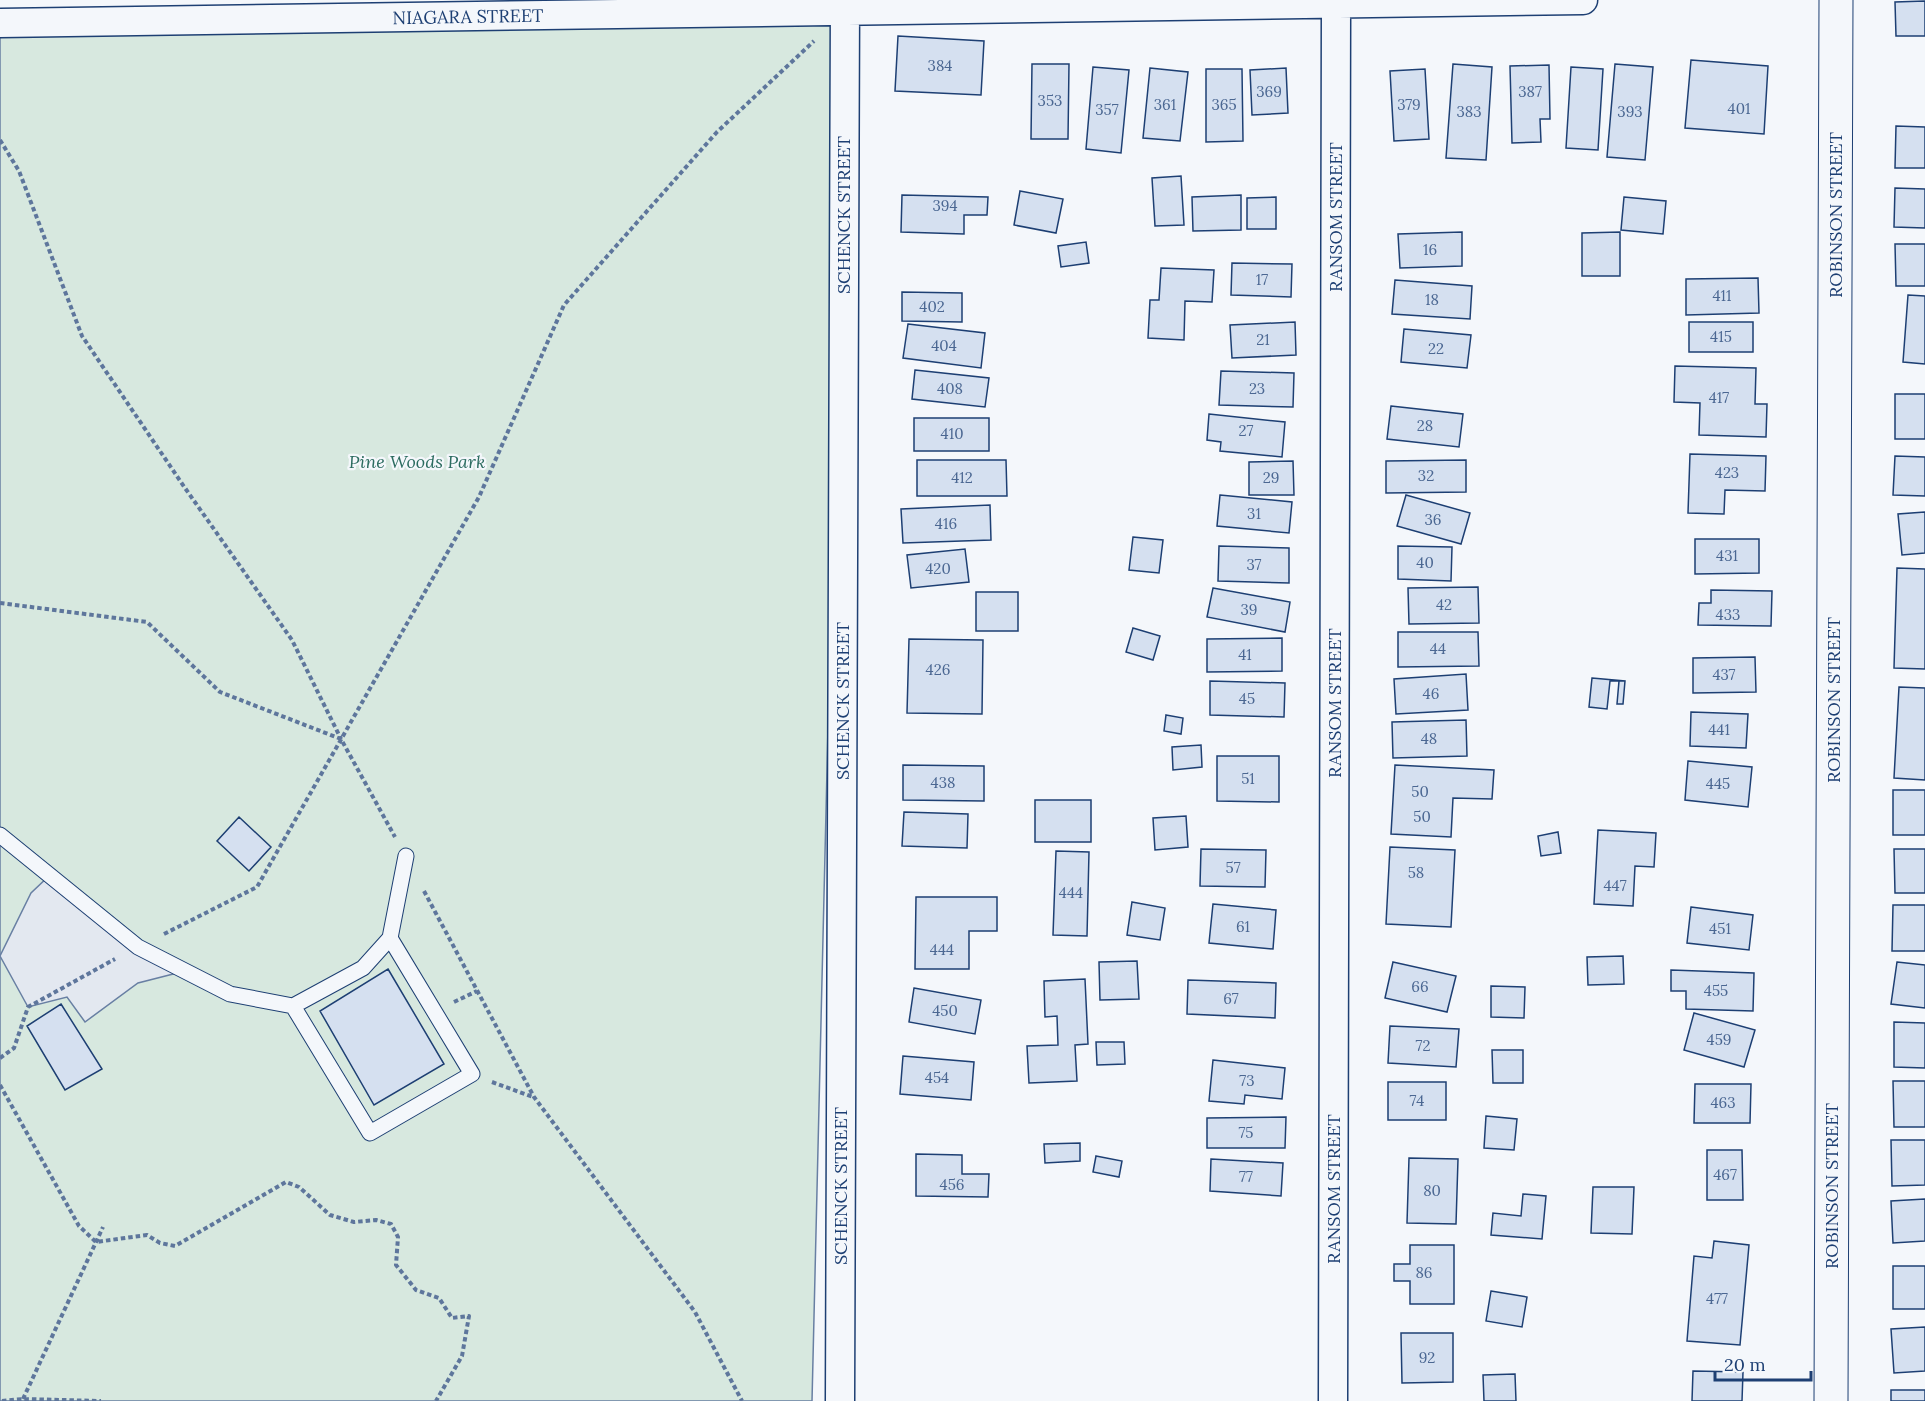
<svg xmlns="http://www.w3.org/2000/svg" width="1925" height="1401" font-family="Lora,serif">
<rect width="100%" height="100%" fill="#f4f7fb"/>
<path fill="#d7e8df" stroke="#687fa3" stroke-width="1.5" d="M845,12L812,1401H0V23Z"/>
<path fill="#e3e8f0" stroke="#687fa3" stroke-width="1.5" d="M50,875L138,947L185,971L138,983L85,1022L67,997L28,1007L0,956L31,893Z"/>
<path fill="#d5e0f0" stroke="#1d3f73" stroke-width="1.5" d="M1925,1V36H1896L1895,2Z
M898,36L984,41L981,95L895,91Z
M1691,60L1768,66L1764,134L1685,128Z
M1032,64H1069L1068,139H1031Z
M1453,64L1492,67L1486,160L1446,158Z
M1615,64L1653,67L1645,160L1607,157Z
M1549,65L1550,119H1540L1541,142L1512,143L1510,66Z
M1093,67L1129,70L1121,153L1086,149Z
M1571,67L1603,69L1598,150L1566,148Z
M1150,68L1188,72L1180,141L1143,138Z
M1286,68L1288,113L1252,115L1250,70Z
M1206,69H1242L1243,141L1206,142Z
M1425,69L1429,139L1394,141L1390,71Z
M1896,126L1925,127V168H1895Z
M1181,176L1184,225L1155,226L1152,178Z
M1895,188L1925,189V228L1894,227Z
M1020,191L1063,199L1056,233L1014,225Z
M902,195L988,197L987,215H964V234L901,232Z
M1241,195V230L1193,231L1192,197Z
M1276,197V229H1247V198Z
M1624,197L1666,201L1663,234L1621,230Z
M1462,232V266L1400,268L1398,234Z
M1620,232V276H1582V233Z
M1086,242L1089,263L1061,267L1058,246Z
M1895,244H1925V286H1896Z
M1232,263L1292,264L1291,297L1231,295Z
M1161,268L1214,270L1212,302L1185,301L1184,340L1148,338L1150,300H1159Z
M1758,278L1759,313L1686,315V279Z
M1395,280L1472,286L1470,319L1392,314Z
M902,292L962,293V322L902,321Z
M1908,295L1925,296V364L1903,362Z
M1295,322L1296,355L1232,358L1230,325Z
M1689,322H1753V352H1689Z
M908,324L985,333L981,368L903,358Z
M1404,329L1471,335L1467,368L1401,362Z
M1675,366L1756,368L1755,404H1767L1766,437L1699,435L1700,403L1674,402Z
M915,370L989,378L985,407L912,399Z
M1221,371L1294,373L1293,407L1219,405Z
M1895,394H1925V439H1895Z
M1391,406L1463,414L1459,447L1387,439Z
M1209,414L1285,422L1282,457L1220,451L1221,442L1207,440Z
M914,418H989V451H914Z
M1690,454L1766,456L1765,491L1725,490L1724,514L1688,513Z
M1895,456L1925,457V496L1893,495Z
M917,460H1006L1007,496H917Z
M1466,460V492L1386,493V461Z
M1293,461L1294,495H1249V462Z
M1220,495L1292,502L1289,533L1217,526Z
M1406,495L1470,513L1461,544L1397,526Z
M990,505L991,540L903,543L901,509Z
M1925,512V553L1902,555L1898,514Z
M1133,537L1163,540L1159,573L1129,570Z
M1695,539H1759V573L1695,574Z
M1219,546L1289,548V583L1218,581Z
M1398,546L1452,547L1451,581L1398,579Z
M965,549L969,582L911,588L907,555Z
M1897,568L1925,569V669L1894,668Z
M1478,587L1479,623L1409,624L1408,588Z
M1213,588L1290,602L1285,632L1207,617Z
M1711,590L1772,591L1771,626L1698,625L1699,603H1711Z
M976,592H1018V631H976Z
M1133,628L1160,636L1153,660L1126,652Z
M1398,632H1478L1479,666L1398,667Z
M1282,638V671L1207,672V639Z
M909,639L983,640L982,714L907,713Z
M1755,657L1756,692L1693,693V658Z
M1466,674L1468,710L1396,714L1394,679Z
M1592,678L1625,681L1623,704H1617L1619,681H1610L1607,709L1589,707Z
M1210,681L1285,683L1284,717L1210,715Z
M1899,687L1925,688V780L1894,778Z
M1691,712L1748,714L1746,748L1690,746Z
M1166,715L1183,718L1181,734L1164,731Z
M1466,720L1467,756L1393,758L1392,722Z
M1201,745L1202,767L1173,770L1172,747Z
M1217,756H1279V802L1217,801Z
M1688,761L1752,767L1748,807L1685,800Z
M903,765L984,766V801L903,800Z
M1395,765L1494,770L1492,799L1453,798L1451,837L1391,834Z
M1893,790H1925V835H1893Z
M1035,800H1091V842H1035Z
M904,812L968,814L967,848L902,846Z
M1186,816L1188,847L1155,850L1153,818Z
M239,817L271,847L249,871L217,841Z
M1598,830L1656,833L1654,867L1635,866L1633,906L1594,904Z
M1558,832L1561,853L1541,856L1538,836Z
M1390,847L1455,850L1451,927L1386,924Z
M1201,849L1266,850L1265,887L1200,886Z
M1894,849H1925V893H1895Z
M1056,851L1089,852L1087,936L1053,935Z
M916,897H997V931H969V969H915Z
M1132,902L1165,908L1160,940L1127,935Z
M1213,904L1276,910L1273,949L1209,943Z
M1893,905H1925V951H1892Z
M1691,907L1753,915L1749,950L1687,943Z
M1623,956L1624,984L1588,985L1587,957Z
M1137,961L1139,999L1100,1000L1099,962Z
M1393,962L1456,976L1447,1012L1385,998Z
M1897,962L1925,965V1008L1891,1004Z
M388,969L444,1064L374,1105L320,1011Z
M1671,970L1754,973L1753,1011L1686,1009V991H1671Z
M1085,979L1088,1044L1075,1045L1077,1081L1029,1083L1027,1046L1058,1045L1057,1016L1045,1017L1044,981Z
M1188,980L1276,983L1275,1018L1187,1014Z
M1491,986L1525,987L1524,1018L1491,1017Z
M914,988L981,1000L975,1034L909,1022Z
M61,1004L102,1069L65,1090L27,1026Z
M1694,1013L1755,1030L1744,1067L1684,1050Z
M1894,1022L1925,1023V1068L1894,1067Z
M1390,1026L1459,1029L1456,1067L1388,1063Z
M1096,1042H1124L1125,1064L1097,1065Z
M1492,1050H1523V1083H1493Z
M903,1056L974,1062L971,1100L900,1094Z
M1213,1060L1285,1068L1282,1099L1245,1095L1244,1104L1209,1101Z
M1893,1081H1925V1127H1894Z
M1388,1082H1446V1120H1388Z
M1695,1084H1751L1750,1123H1694Z
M1486,1116L1517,1119L1514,1150L1484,1148Z
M1286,1117L1285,1148H1207V1118Z
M1891,1140H1925V1185L1892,1186Z
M1080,1143V1161L1045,1163L1044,1144Z
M1707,1150H1742L1743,1200H1707Z
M916,1154L962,1155V1174H989L988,1197L916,1196Z
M1096,1156L1122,1161L1119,1177L1093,1172Z
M1409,1158L1458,1159L1456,1224L1407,1223Z
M1211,1159L1283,1163L1281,1196L1210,1191Z
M1593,1187H1634L1632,1234L1591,1233Z
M1523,1194L1546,1196L1542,1239L1491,1235L1493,1213L1521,1216Z
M1925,1199V1241L1893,1243L1891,1201Z
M1714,1241L1749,1245L1740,1345L1687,1341L1694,1256L1712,1258Z
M1410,1245H1454V1304H1410V1281H1394V1264H1410Z
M1893,1266H1925V1309H1893Z
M1491,1291L1527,1297L1522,1327L1486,1321Z
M1925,1327V1371L1894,1373L1891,1329Z
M1401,1333H1453V1382L1402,1383Z
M1693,1371L1743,1372L1742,1401H1692Z
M1515,1374L1516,1401H1484L1483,1375Z
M1891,1390H1925V1401H1891Z"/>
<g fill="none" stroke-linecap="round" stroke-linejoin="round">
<g stroke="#1d3f73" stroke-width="17">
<path id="service" d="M0,835L138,947L230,994L293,1006L363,968L390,938L406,856
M293,1006L370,1133L472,1074L390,938"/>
</g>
<g stroke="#1d3f73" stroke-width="31">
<path id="minor" d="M0,23L1583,0
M840,1401L845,0
M1333,1401L1336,4"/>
</g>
<g stroke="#1d3f73" stroke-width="35">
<path id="tertiary" d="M1831,1401L1836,0"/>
</g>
<path stroke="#5e769c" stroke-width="4" stroke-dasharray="4.5 3" stroke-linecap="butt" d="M0,140L19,171L82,336L185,488L292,640L341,739
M0,603L147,622L220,692L341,739L395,837
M424,891L534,1097L695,1312L742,1401
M164,934L257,887L479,497L564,305L717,132L814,41
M454,1002L477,991
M0,1058L14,1048L28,1007L115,959
M492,1082L533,1097
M0,1085L79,1226L96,1242L147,1235L160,1243L175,1246L286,1182L299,1187L330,1215L354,1222L376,1220L391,1224L398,1237L396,1265L416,1290L439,1298L452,1318L469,1316L462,1356L436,1401
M23,1399L103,1227
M2,1401L23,1399L101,1401"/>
<use href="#service" stroke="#f4f7fb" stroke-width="15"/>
<use href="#minor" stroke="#f4f7fb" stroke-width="28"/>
<use href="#tertiary" stroke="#f4f7fb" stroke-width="33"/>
</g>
<g text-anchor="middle" stroke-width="4.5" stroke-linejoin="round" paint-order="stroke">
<g font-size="15" fill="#4b6792">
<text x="940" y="71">384</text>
<text x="1269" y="97">369</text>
<text x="1530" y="97">387</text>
<text x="1050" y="106">353</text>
<text x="1165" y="110">361</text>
<text x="1224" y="110">365</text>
<text x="1409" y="110">379</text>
<text x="1739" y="114">401</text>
<text x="1107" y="115">357</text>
<text x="1469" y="117">383</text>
<text x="1630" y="117">393</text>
<text x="945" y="211">394</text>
<text x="1430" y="255">16</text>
<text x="1262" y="285">17</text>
<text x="1722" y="301">411</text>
<text x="1432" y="305">18</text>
<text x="932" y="312">402</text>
<text x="1721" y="342">415</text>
<text x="1263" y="345">21</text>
<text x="944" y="351">404</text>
<text x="1436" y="354">22</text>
<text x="950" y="394">408</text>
<text x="1257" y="394">23</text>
<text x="1719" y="403">417</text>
<text x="1425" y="431">28</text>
<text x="1246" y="436">27</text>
<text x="952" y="439">410</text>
<text x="1727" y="478">423</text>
<text x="1426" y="481">32</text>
<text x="962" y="483">412</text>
<text x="1271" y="483">29</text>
<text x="1254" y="519">31</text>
<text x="1433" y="525">36</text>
<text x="946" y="529">416</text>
<text x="1727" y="561">431</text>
<text x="1425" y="568">40</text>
<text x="1254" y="570">37</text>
<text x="938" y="574">420</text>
<text x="1444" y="610">42</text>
<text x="1249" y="615">39</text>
<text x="1728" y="620">433</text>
<text x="1438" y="654">44</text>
<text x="1245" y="660">41</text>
<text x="938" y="675">426</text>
<text x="1724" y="680">437</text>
<text x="1431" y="699">46</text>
<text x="1247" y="704">45</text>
<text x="1719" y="735">441</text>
<text x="1429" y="744">48</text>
<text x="1248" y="784">51</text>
<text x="943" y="788">438</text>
<text x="1718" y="789">445</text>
<text x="1420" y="797">50</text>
<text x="1422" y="822">50</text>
<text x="1233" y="873">57</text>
<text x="1416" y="878">58</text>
<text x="1615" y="891">447</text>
<text x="1071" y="898">444</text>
<text x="1243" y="932">61</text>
<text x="1720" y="934">451</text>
<text x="942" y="955">444</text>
<text x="1420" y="992">66</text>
<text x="1716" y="996">455</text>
<text x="1231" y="1004">67</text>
<text x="945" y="1016">450</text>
<text x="1719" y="1045">459</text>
<text x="1423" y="1051">72</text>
<text x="937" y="1083">454</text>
<text x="1247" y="1086">73</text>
<text x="1417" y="1106">74</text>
<text x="1723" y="1108">463</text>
<text x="1246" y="1138">75</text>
<text x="1725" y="1180">467</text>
<text x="1246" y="1182">77</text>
<text x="952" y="1190">456</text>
<text x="1432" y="1196">80</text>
<text x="1424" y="1278">86</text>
<text x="1717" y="1304">477</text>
<text x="1427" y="1363">92</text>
</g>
<g font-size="18" fill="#1d3f73" stroke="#f4f7fb">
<text transform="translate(468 17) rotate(-1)" y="6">NIAGARA STREET</text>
<text transform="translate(844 215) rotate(-90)" y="6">SCHENCK STREET</text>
<text transform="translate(1836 215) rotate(-90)" y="6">ROBINSON STREET</text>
<text transform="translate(1336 217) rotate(-90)" y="6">RANSOM STREET</text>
<text transform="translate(1834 700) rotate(-90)" y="6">ROBINSON STREET</text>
<text transform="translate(843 701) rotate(-90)" y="6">SCHENCK STREET</text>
<text transform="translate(1335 703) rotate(-90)" y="6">RANSOM STREET</text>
<text transform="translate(841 1186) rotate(-90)" y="6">SCHENCK STREET</text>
<text transform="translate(1832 1186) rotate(-90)" y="6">ROBINSON STREET</text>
<text transform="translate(1334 1189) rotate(-90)" y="6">RANSOM STREET</text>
</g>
<g font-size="18" font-style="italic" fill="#2c6c60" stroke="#f4f7fb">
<text x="417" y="468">Pine Woods Park</text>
</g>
</g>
<path d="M1715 1371v9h96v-9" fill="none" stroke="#1d3f73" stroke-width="3"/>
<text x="1724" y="1371" font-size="18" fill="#1d3f73" stroke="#f4f7fb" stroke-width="4.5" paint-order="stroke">20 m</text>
</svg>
